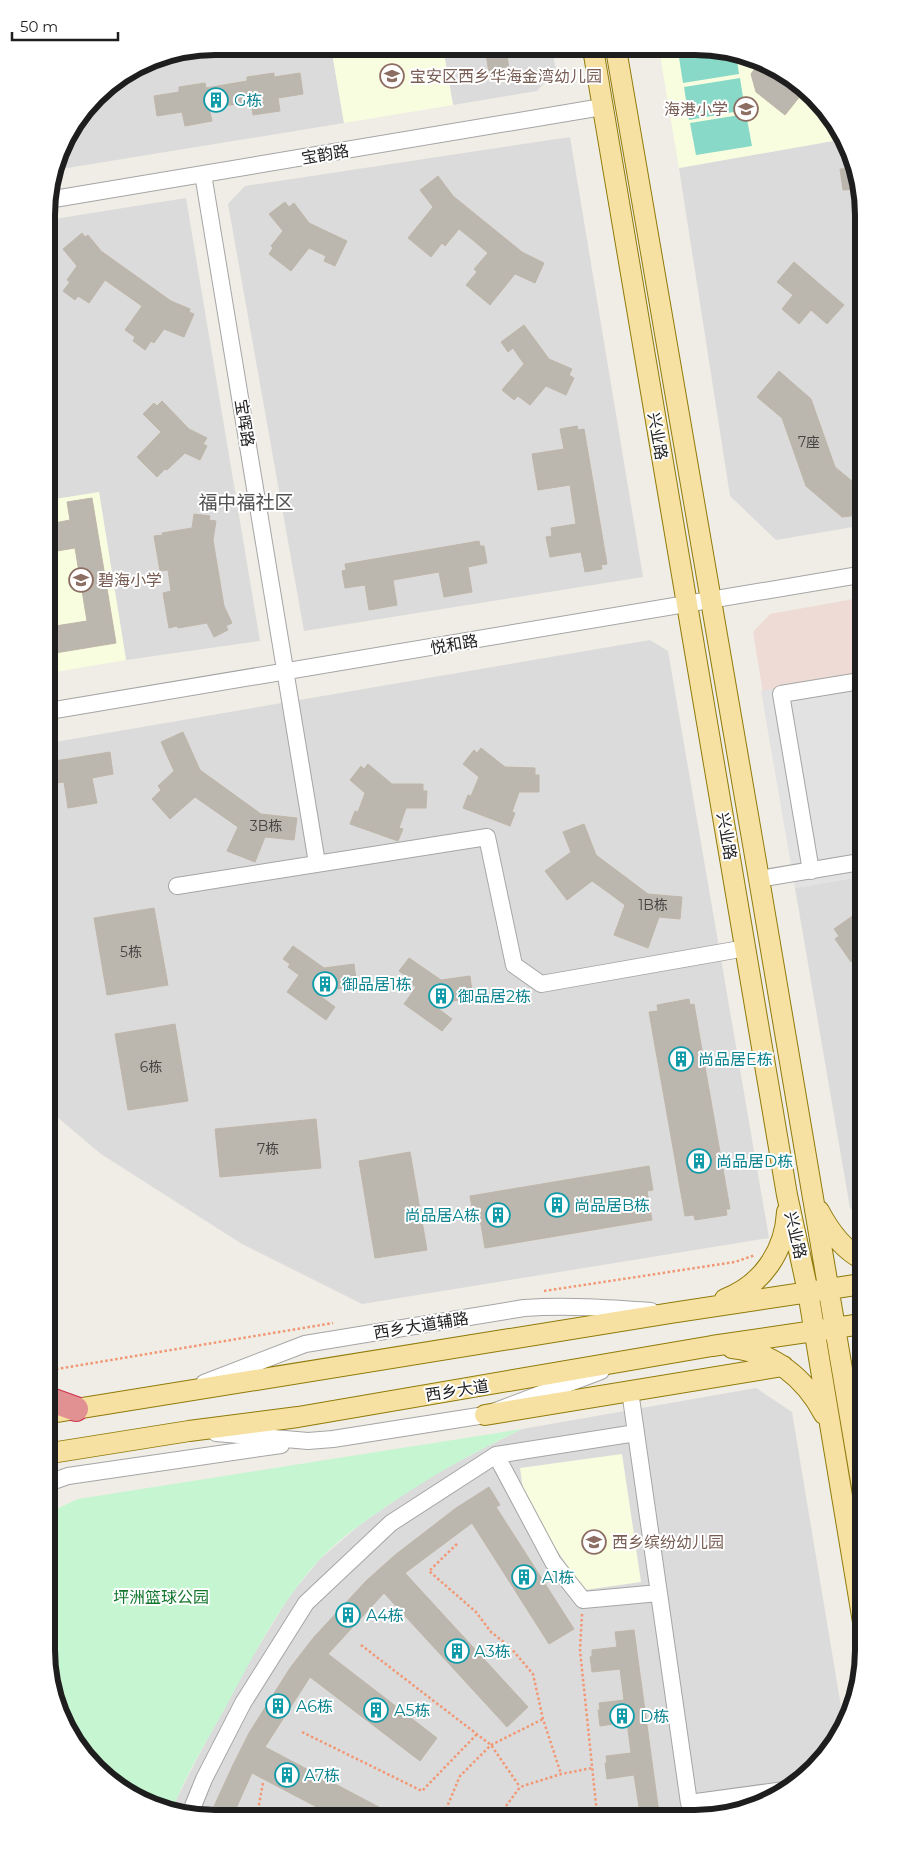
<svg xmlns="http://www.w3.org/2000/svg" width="910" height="1865" font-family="Montserrat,'Noto Sans SC',sans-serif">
<rect width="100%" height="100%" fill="#efede5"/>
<path fill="#dcdbdb" d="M215,46L331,47L344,123L55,170L64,140L104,88L151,59Z
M443,48H552L556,70L537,91L453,105Z
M570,137L643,577L304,631L228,204L245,186Z
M844,139L858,171L859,526L776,540L730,496L679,168Z
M186,198L260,641L126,660L99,493L49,500L48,220Z
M650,640L668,651L769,1238L362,1304L242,1244L101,1154L50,1111L49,743Z
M860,877L862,1217L850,1208L795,888Z
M756,1388L792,1412L844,1725L822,1761L789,1790L739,1813L182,1816L172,1811L177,1798L198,1757L249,1662L289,1597L320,1559L361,1524L429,1477L488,1446L522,1429Z"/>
<path fill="#eedbd5" d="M859,598L860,877L793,874L753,632L770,614Z"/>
<path fill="#f8fde0" d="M331,47L443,48L453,105L344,123Z
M659,49H728L806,88L841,130L844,139L679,168Z
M99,492L126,660L49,673V500Z
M622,1454L641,1582L584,1590L525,1503L520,1468Z"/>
<path fill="#c5f6d1" d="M522,1429C474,1452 428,1478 384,1508C362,1523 338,1540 319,1560C279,1604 252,1658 224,1710C206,1743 185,1775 172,1811L104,1777L69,1735L52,1694V1511L78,1499Z"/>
<path fill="#88d9c8" d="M689,49H728L736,53L739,74L683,83L678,51Z
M740,78L745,110L689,120L684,87Z
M746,114L752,146L696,155L690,123Z"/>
<path fill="#e2e2e2" d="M860,675V877L795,888L761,691Z"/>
<path fill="#bbb6ae" stroke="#bfb6a8" d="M485,48H506L510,76L490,79Z
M758,64L768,69L801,95L785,115L756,92L751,74Z
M274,73V77L300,73L303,94L278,98L280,111L253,115L251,102L209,108L212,121L185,126L182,112L157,116L154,96L179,92V87L205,83L206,88L247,81V77Z
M856,168L858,189L843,190L840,169Z
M438,176L453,196L522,252L544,263L535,283L515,274L490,305L466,285L477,272L474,269L488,253L474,241L459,229L445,246L442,243L431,257L408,238L433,207L420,190Z
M285,202L289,207L294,203L309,223L347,241L335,266L324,261L326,256L309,248L291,271L269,254L273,248L271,246L283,231L269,214Z
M82,233L85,237L88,235L101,251L171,301L190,309L189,312L194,314L184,337L164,329L154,343L151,341L145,350L133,341L135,337L125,330L142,306L105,280L89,303L78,296L75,300L63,291L70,282L67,280L77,266L63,249Z
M794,262L844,305L827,324L811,310L799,324L782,309L793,295L777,282Z
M524,325L549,359L572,369L569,375L574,378L566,395L546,386L530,405L518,396L514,400L502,390L524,364L513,348L508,352L501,342Z
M779,371L811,399L835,467L859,487V515L842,517L806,486L782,418L757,397Z
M162,401L189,429L207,438L203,444L207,446L200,460L185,453L167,470L165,469L157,477L137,457L161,432L143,414L154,403L157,406Z
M577,426L578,430L584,429L607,564L601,565L602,569L585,572L581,552L550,557L546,537L552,536L551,528L576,524L570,485L538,490L532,454L564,449L560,429Z
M92,498L116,643L49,654V627L87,621L75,548L51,552L49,524L70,520L67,502Z
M194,514L210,516L209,520L216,521L213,540L224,606L232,623L226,626L228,630L214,637L207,623L178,628L177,626L169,628L163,593L171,591L168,570L160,571L154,536L163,535L162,533L192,528Z
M479,541L480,546H484L487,563L468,567L472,592L444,597L439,572L393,580L397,605L369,610L365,585L345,588L342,571L346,570L345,564Z
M183,732L200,770L261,814L297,818L294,840L265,837L255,862L227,851L238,827L195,797L170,819L152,799L161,790L158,786L174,771L161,742Z
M481,748L505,767L535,768V775H539V792H519L512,812L515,813L510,826L463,808L468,795L471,796L479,777L463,764L474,750L477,753Z
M110,752L113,774L92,778L97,803L68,808L64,782L49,784V762Z
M368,764L392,784H423V791H427L426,808H406L399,828L403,829L398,841L350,824L355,811L358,812L365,793L350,780L361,766L364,769Z
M584,824L596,855L648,894L682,897L680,919L659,917L648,948L614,935L625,905L609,893L592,881L567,900L545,871L571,852L563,832Z
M154,908L168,985L107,995L94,918Z
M861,910V954L851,962L835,939L839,936L834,929Z
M293,946L324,968L354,964L357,986L315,992L335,1007L326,1020L287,992L299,975L288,967L290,964L283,959Z
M409,958L441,980L470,976L473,998L432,1004L452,1019L442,1031L404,1004L416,987L404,979L406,976L399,971Z
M689,999L690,1005L694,1004L730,1209H726L727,1215L695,1220L694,1215L685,1216L649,1012L658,1011L657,1005Z
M175,1024L188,1101L128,1110L115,1034Z
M316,1119L321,1168L220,1177L215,1129Z
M410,1152L427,1250L375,1258L359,1161Z
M649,1166L653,1190L647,1191L652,1220L485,1248L480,1219L474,1220L470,1196Z
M489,1487L500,1505L496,1507L574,1629L549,1644L472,1523L405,1573L528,1707L507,1727L384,1593L328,1654L437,1738L420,1761L310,1677L265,1747L394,1815H332L252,1773L233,1815H210L233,1765L249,1733L290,1668L314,1637L366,1581L395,1555L456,1508Z
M634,1630L659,1813H640L634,1775L607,1779L605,1763H607L606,1756L631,1753L627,1722L600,1726L598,1710H600L599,1703L624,1700L620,1669L592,1672L590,1657L592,1656V1650L617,1647L615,1632Z"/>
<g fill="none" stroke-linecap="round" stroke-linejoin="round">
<g stroke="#a5a5a5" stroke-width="18">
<path id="minor" d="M203,174L317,863
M48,200L602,107
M49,711L859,575
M811,871L781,694L860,681
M759,879L860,862
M177,886L487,837L514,965L541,984L746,948
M204,1383L305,1344L524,1308C567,1305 609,1308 651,1311
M630,1391L689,1803L791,1789
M216,1433L308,1441L333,1439L485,1415L601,1371
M496,1455L553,1562L583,1600L659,1593
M51,1482L68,1476L281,1445
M189,1816L204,1779L243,1703L306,1603L391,1523L496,1455L636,1433"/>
</g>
<g stroke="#8f7a0a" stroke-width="22">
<path id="major" d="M593,49L787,1195L808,1292L863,1622
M616,49L759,879L863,1493
M819,1211C829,1230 842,1249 862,1259
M725,1299C762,1285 785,1251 787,1212
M732,1348C773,1352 805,1378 824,1414
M854,1411L856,1394L862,1376
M51,1413L671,1313L862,1284
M485,1415L783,1366
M51,1453L189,1431L298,1417L712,1346L862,1324"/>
</g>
<g stroke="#cf2f4a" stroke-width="26">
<path id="highway" d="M51,1400L76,1409"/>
</g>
<path stroke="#f19774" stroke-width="2.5" stroke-dasharray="2.5 2.5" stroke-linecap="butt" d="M544,1291L735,1262L755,1255
M51,1370L333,1323
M457,1544L429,1571L476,1612L491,1632L510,1647L533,1674L543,1719L561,1774
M582,1614L580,1650L597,1814
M361,1645L491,1745L520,1787
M302,1732L422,1791L477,1734
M444,1814L460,1776L491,1745L543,1719
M500,1814L520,1787L561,1774L592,1768
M257,1815L263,1783"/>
<use href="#minor" stroke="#fff" stroke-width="16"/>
<use href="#major" stroke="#f6e1a3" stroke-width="20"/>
<use href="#highway" stroke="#e19192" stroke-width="24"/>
</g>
<defs>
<g id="school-ring" transform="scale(1.25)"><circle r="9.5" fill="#fff" stroke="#8d6e63" stroke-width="1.5"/><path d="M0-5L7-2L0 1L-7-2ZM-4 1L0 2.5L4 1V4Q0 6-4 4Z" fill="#8d6e63"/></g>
<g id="building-ring" transform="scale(1.25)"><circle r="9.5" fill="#fff" stroke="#0f9aa8" stroke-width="1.5"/><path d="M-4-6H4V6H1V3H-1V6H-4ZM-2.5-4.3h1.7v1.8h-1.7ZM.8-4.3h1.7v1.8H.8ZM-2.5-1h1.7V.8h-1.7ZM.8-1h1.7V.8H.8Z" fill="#0f9aa8"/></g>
</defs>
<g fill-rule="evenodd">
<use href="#school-ring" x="392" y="76"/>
<use href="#building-ring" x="216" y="100"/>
<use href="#school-ring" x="746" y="109"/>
<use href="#school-ring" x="81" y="580"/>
<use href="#building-ring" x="325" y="984"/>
<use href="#building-ring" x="441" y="996"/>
<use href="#building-ring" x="681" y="1059"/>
<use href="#building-ring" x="699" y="1161"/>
<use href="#building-ring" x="557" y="1205"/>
<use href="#building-ring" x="498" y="1215"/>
<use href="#school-ring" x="594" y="1542"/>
<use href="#building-ring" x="524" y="1577"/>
<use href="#building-ring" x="348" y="1615"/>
<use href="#building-ring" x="457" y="1651"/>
<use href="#building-ring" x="278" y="1706"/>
<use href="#building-ring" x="376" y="1710"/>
<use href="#building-ring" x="622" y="1716"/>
<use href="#building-ring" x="287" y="1775"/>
</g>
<g text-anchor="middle" stroke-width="4" stroke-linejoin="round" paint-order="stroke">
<g font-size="14" fill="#454442">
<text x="809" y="447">7座</text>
<text x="266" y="831">3B栋</text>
<text x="653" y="910">1B栋</text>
<text x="131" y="957">5栋</text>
<text x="151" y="1072">6栋</text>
<text x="268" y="1154">7栋</text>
</g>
<g font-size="16" fill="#785e54" stroke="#fff" text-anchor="start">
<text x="410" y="82">宝安区西乡华海金湾幼儿园</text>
<text x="728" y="115" text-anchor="end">海港小学</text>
<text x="98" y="586">碧海小学</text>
<text x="612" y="1548">西乡缤纷幼儿园</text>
</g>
<g font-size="16" fill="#0d838f" stroke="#fff" text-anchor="start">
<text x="234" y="106">G栋</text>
<text x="342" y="990">御品居1栋</text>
<text x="458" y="1002">御品居2栋</text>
<text x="698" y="1065">尚品居E栋</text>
<text x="716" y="1167">尚品居D栋</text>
<text x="574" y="1211">尚品居B栋</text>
<text x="480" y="1221" text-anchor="end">尚品居A栋</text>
<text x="542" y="1583">A1栋</text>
<text x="366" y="1621">A4栋</text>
<text x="474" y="1657">A3栋</text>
<text x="296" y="1712">A6栋</text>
<text x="394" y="1716">A5栋</text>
<text x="640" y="1722">D栋</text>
<text x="304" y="1781">A7栋</text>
</g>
<g font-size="16" fill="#1e1e1e" stroke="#fff">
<text transform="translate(325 154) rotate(-10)" y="6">宝韵路</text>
<text transform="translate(245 423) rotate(81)" y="6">宝晖路</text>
<text transform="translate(658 436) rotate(80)" y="6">兴业路</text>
<text transform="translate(454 644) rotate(-10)" y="6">悦和路</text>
<text transform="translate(727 836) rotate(80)" y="6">兴业路</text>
<text transform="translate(796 1235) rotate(77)" y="6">兴业路</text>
<text transform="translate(421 1325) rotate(-9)" y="6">西乡大道辅路</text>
<text transform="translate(457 1390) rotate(-9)" y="6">西乡大道</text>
</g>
<g font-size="16" fill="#12762c" stroke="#fff">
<text x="161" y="1603">坪洲篮球公园</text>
</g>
<g font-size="19" fill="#515151" stroke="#fff">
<text x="246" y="509">福中福社区</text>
</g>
</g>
<path d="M0 0H910V1865H0ZM215 55H695A160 160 0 0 1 855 215V1650A160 160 0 0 1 695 1810H215A160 160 0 0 1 55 1650V215A160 160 0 0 1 215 55Z" fill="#fff" fill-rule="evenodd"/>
<path fill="none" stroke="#1e1e1e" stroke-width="6" d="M215 55H695A160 160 0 0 1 855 215V1650A160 160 0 0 1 695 1810H215A160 160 0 0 1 55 1650V215A160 160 0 0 1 215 55Z"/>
<path d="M12 32v8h106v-8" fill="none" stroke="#1e1e1e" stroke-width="2.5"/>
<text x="20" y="32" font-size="15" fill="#1e1e1e" stroke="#ffffff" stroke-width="4" paint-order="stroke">50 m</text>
</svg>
